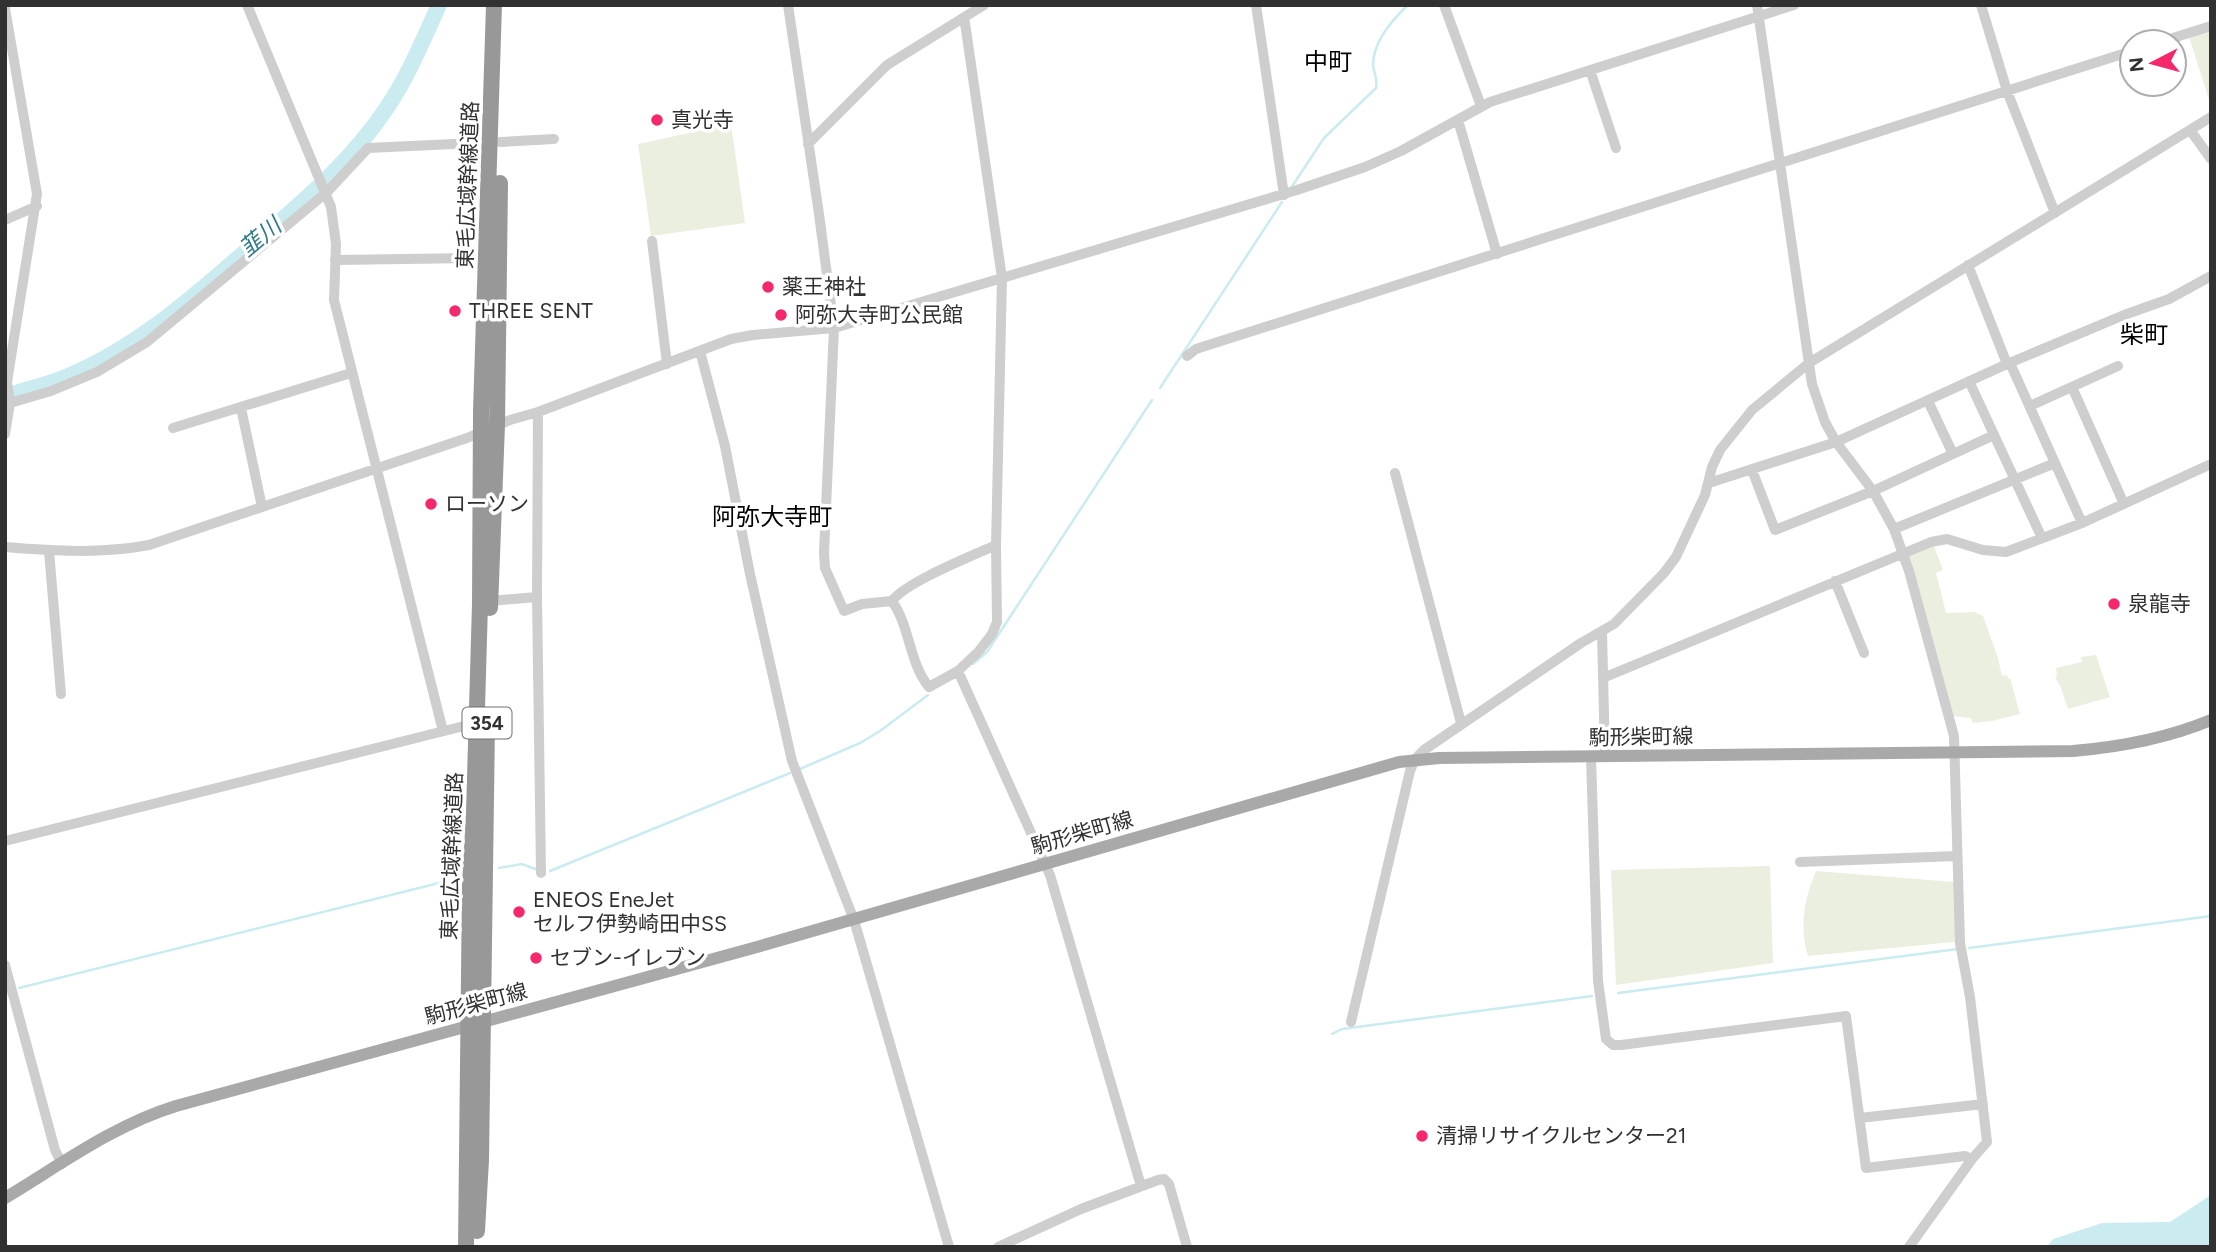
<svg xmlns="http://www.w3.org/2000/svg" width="2216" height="1252" font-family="Figtree,'Noto Sans JP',sans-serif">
<rect width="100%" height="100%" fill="#fff"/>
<path fill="#ebefdf" d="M2211,30V106L2189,37Z
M731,124L745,223L651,236L638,144Z
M1933,544L1943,570L1936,573L1946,613L1974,612L1983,616L1998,658L2002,676L2007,675L2008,679L2010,678L2020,714L1992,721L1973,723L1971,718L1953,716L1908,556Z
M2096,655L2110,697L2068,709L2061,688L2055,677L2057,676L2056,668L2082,662L2081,657Z
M1770,866L1773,963L1616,985L1611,870Z
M1816,871L1954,882L1957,939L1954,942L1808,956C1799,925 1804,900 1816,871Z"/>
<path fill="#caebf0" d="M2211,1195V1247H2047L2053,1239L2102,1223L2170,1222Z"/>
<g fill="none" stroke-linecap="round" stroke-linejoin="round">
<path stroke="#caebf0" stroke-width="2.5" d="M1291,188L1324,138L1376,88C1378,79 1374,73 1373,65C1373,42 1392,20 1408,5
M1160,388L1282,202
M973,664L987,652L1152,400
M800,769L860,743L880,731L928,695
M499,868L522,864L535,869
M550,871L790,773
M1969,948L2211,916
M19,988L451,880
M1618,993L1958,949
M1332,1034L1342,1029L1592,996"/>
<path stroke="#caebf0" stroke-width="16" d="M13,394C31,388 50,384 68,376C142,345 201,290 261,238C307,198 352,160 386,109C408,77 423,40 439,5"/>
<path stroke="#cecece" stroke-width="10" d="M247,5L331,207L336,244L334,300L443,731
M788,5L819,214L834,328L824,553L825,568L844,611L862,604L892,601C906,582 972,556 996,545
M1256,5L1284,195
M1444,5L1481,106
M1757,5L1812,384L1825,422L1836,442L1873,491L1894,529L1909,571L1954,736L1960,943L1970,997L1987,1142L1972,1159L1909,1247
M1981,5L2007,91L2055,213
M5,8L37,194L7,382L10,403L5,434
M2160,42L2211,26
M1590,70L1616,148
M1458,120L1497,254
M2190,130L2211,159
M500,142L554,139
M808,144L887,65L984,5
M5,220L37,206
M652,241L667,364
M335,260L472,258
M1968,265L2007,364
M700,351L725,446L750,574L792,761L854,920L949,1247
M1187,356L1196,349L2132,51
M2010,363L2082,523
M1969,381L2042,538
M2072,387L2124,504
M1928,401L1953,454
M10,403L51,391L97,372L147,342L327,192L368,148L475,143
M2030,406L2118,366
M241,408L262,507
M538,412L537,597L541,873
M173,428L351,373
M1752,470L1775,530L1873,491L1994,435
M1395,473L1461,723
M1709,483L1836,442L2007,364L2124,315L2169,299L2211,276
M1894,529L2055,463
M5,547C54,551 101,554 149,545L467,438L510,420L538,412L731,339L753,335L834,328L1297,190L1365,167L1401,151L1490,102L1794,5
M49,551L61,694
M1835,581L1864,653
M490,601L537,597
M892,601C910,626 909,663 929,687L958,671L979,651L992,634L997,622L996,545L1002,278L965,23L962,19
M1602,632L1605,757
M958,671L1050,875L1141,1186
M1603,678L1931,542L1947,539L1983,550L2006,552L2082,523L2211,464
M1591,757L1598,981L1606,1039L1613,1045H1621L1846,1016L1866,1168L1965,1156L1972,1159
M5,841L476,723
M1800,862L1957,856
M5,965L55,1150L62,1164
M1351,1022L1410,771L1415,759L1424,750L1581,643L1614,624L1664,573L1676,557L1705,495L1712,467L1720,450L1752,410L1809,363L2211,117
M1860,1118L1983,1104
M998,1247L1081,1209L1158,1180L1164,1179L1169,1184L1187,1247"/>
<path stroke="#a9a9a9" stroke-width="12" d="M5,1198C60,1165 114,1125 176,1106L757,947L1399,762L1439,758L2073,751C2120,747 2168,738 2211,720"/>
<path stroke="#989898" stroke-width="16" d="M490,608L497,425L500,183
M477,1231L481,1160L487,725
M466,1247L470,885L474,813L480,604L481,411L494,5"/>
</g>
<g fill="#f4286a" stroke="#fff" stroke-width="2.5">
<circle cx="657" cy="120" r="7"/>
<circle cx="768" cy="287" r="7"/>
<circle cx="455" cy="311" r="7"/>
<circle cx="781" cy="315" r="7"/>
<circle cx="431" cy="504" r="7"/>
<circle cx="2114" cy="604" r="7"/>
<circle cx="519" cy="912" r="7"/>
<circle cx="536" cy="958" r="7"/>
<circle cx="1422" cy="1136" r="7"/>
</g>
<g text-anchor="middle" stroke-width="7" stroke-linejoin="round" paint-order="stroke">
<rect fill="#fff" stroke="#6f6f6f" stroke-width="2" x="462.5" y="707.5" width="49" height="31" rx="5"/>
<g font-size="19" font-weight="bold" fill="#313131">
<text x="487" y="730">354</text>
</g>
<g font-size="21" fill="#313131" stroke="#fff" text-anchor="start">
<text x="671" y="127">真光寺</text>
<text x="782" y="294">薬王神社</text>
<text x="469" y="318">THREE SENT</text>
<text x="795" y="322">阿弥大寺町公民館</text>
<text x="445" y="511">ローソン</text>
<text x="2128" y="611">泉龍寺</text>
<text x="533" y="907">ENEOS EneJet<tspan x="533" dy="24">セルフ伊勢崎田中SS</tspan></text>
<text x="550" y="965">セブン-イレブン</text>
<text x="1436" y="1143">清掃リサイクルセンター21</text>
</g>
<g font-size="21" fill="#313131" stroke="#fff">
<text transform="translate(468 185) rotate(-88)" y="7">東毛広域幹線道路</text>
<text transform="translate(1641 737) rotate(-1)" y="7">駒形柴町線</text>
<text transform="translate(1082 833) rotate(-16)" y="7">駒形柴町線</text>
<text transform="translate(452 856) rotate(-88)" y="7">東毛広域幹線道路</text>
<text transform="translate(476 1004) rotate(-15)" y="7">駒形柴町線</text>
</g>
<g font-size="23" font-style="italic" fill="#317b87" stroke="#fff">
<text transform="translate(260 237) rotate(-40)" y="8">韮川</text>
</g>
<g font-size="24" fill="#000" stroke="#fff">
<text x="1328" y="70">中町</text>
<text x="2144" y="343">柴町</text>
<text x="772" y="525">阿弥大寺町</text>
</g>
</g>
<rect width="2216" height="1252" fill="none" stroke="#313131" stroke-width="14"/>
<g transform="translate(2153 63) rotate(264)"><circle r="33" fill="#ffffff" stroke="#adadad" stroke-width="2"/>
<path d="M0-5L12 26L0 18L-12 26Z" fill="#f4286a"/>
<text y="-10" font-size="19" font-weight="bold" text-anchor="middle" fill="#313131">N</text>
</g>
</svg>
